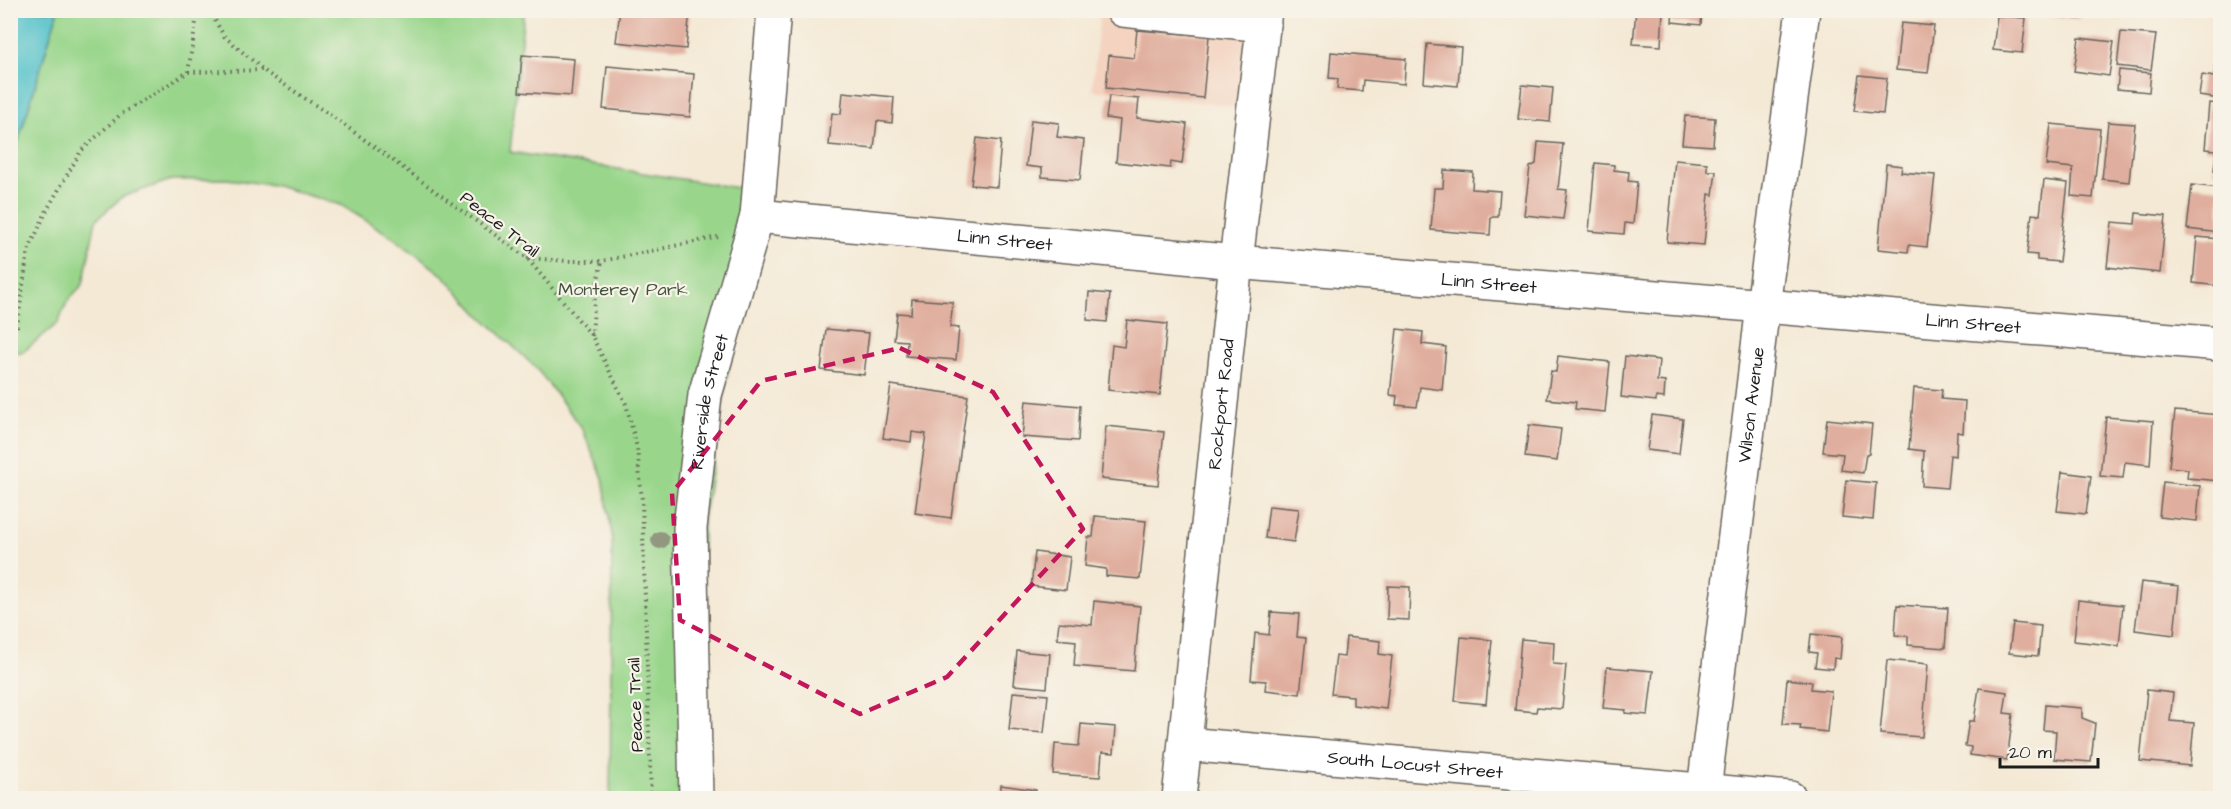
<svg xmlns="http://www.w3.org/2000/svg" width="2231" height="809" font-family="'Architects Daughter',sans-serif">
<rect width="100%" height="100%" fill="#f7f3e8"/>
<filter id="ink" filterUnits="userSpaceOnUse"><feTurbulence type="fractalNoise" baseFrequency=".0167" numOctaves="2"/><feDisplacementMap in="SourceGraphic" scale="12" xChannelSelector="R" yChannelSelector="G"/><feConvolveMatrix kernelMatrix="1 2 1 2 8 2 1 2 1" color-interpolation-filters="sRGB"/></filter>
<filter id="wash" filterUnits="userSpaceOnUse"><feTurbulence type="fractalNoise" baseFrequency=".008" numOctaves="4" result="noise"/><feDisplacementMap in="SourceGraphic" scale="24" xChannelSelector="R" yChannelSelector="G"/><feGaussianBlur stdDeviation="1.35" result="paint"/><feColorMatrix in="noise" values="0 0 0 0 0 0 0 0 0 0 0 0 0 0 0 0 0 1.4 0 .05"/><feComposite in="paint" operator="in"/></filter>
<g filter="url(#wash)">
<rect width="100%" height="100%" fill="#f4e9d5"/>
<path fill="#f4d3c0" d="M1100,11H1265L1254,109L1092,90Z"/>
<path fill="#99d68b" stroke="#5a7954" stroke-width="1.5" d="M58,11H524L510,152L758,191L703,521L702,798H610L612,536L603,478L581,427L537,369L480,315L444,276L391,236L341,205L273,185L227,179L171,180L122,197L96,220L83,284L67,302L58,323L23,352H11V165Z"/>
<path fill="#56c3cb" stroke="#397074" stroke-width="1.5" d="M11,10L58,11L11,165L10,11Z"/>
<g id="blocks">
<path fill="#e0ae9e" d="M620,10H690L686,49L616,42Z
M1636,10L1663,11L1661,46L1633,44Z
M1673,10H1702L1701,25L1672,22Z
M2035,10H2080L2079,19L2034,14Z
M1997,16L2026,18L2022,53L1993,50Z
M1901,23L1934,26L1928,73L1896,70Z
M1137,30L1209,36L1203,98L1106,88L1109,55L1134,58Z
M2121,32L2156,35L2151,70L2117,66Z
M2219,32H2220V76L2214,75Z
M2079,38L2114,42L2109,76L2074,71Z
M1427,44L1461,47L1458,86L1424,83Z
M1331,52L1406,59L1404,84L1363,80L1362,91L1337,89L1338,79L1329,78Z
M522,55L574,59L571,96L519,92Z
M607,66L694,74L690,117L603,109Z
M2119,70L2151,73L2149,92L2117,89Z
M1859,75L1887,78L1883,114L1854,111Z
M2202,75L2220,78V99L2199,96Z
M1522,85L1553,88L1550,122L1518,119Z
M843,92L894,97L892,123L877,121L874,149L829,145L832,113L841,114Z
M1109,96L1139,99L1137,118L1187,124L1182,164L1171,162L1170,168L1116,162L1120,120L1106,118Z
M2209,103L2220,104V172L2214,171L2216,150L2205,149Z
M1685,116L1715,118L1713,146L1682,144Z
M1031,120L1059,123L1057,137L1084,140L1080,180L1042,177V168L1026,166Z
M2108,122L2135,124L2129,182L2102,179Z
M2051,124L2100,129L2093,198L2071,196L2073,168L2046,165Z
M977,138L1001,141L997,187L971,185Z
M1538,142L1563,144L1558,189L1567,190L1563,219L1524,215L1530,167L1536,164Z
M1675,160L1707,163V171H1716L1713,195L1709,194L1704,245L1667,242Z
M1595,163L1614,165V170L1629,172L1628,181L1637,182L1633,224L1625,223L1624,234L1589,231Z
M1886,164L1902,166L1901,172L1935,175L1927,247L1909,245L1908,252L1878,249Z
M1444,170L1473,172L1472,189L1500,191L1498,217H1491L1490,235L1431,230L1434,188H1443Z
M2044,180L2068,183L2059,262L2037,260V255L2027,254L2032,214L2040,215Z
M2192,185L2220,188V233L2187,229Z
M2136,213L2166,216L2160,273L2107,267L2112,222L2135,224Z
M2197,237L2220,239V286L2193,283Z
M1089,292L1110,294L1107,322L1087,320Z
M912,299L953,302L950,327L959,328L956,360L906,356L907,341L894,340L897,313L911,314Z
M1127,320L1167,324L1160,395L1108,390L1112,345L1124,347Z
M826,329L869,333L864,375L821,370Z
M1397,329L1423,332L1422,344L1446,347L1442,390L1420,387L1417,407L1396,405L1397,396L1390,395Z
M1558,356L1610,362L1605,412L1575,409L1576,402L1547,399L1551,371L1556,372Z
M1625,356L1659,360L1657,381L1665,382L1664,398L1656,397V401L1621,397Z
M891,385L968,396L951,518L915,513L926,434L912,432L911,442L883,438Z
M1914,388L1942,390L1941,399L1965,401L1963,433L1957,432L1956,456L1950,455L1947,488L1922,486L1924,451L1909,449Z
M1026,401L1080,406L1078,441L1022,437Z
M2175,411L2220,415V481L2187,478L2188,469L2169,467Z
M1652,415L1683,419L1679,454L1647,450Z
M2106,417L2153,421L2150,465L2125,462L2123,478L2100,476Z
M1827,419L1872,424L1869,454H1866L1863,473L1841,470L1843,454L1823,452Z
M1529,425L1561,429L1557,461L1525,457Z
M1106,426L1164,432L1158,485L1101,479Z
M2062,472L2091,476L2086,514L2057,511Z
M1846,480L1876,483L1873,520L1842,517Z
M2163,482L2200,486L2197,521L2159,517Z
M1269,506L1299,509L1294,542L1265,538Z
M1095,516L1146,521L1140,579L1106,576V569L1085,566L1088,537H1093Z
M1035,552L1070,557L1066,590L1031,586Z
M2141,582L2179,586L2174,635L2135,630Z
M1388,586L1410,587L1409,620L1387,619Z
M2078,600L2123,605L2119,646L2074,641Z
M1094,601L1140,606L1134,671L1074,666L1076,641L1057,639L1059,622L1092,625Z
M1897,605L1948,608L1945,648L1908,645V636L1895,635Z
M1271,612L1299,614L1297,637L1306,638L1300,694L1265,690L1266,681L1251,680L1255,633L1269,635Z
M2013,623L2041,626L2038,656L2009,653Z
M1811,634L1842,637L1840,659L1834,658L1833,669L1815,667L1817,653L1809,652Z
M1346,637L1380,641L1379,654L1392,656L1386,709L1353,705V696L1331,694L1336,656L1344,657Z
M1461,637L1492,640L1486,704L1455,701Z
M1521,639L1554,642L1553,664L1566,665L1562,709L1537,707L1536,712L1515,710Z
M1017,651L1050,654L1047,688L1014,685Z
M1887,660L1928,664L1922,737L1880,734Z
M1607,667L1653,671L1648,715L1625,713L1626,710L1603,708Z
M1787,679L1812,682L1811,689L1831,691L1827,732L1800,729L1801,725L1783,724Z
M1979,688L2007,692L2004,713L2013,714L2007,760L1970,755L1971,747L1965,746L1969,721H1974Z
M2147,690L2173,693L2170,721L2194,723L2190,766L2140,761Z
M1013,692L1048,695L1044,733L1009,730Z
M2045,705L2082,708V718L2095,723L2091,762L2054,759L2056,731L2043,730Z
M1081,724L1116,727L1114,753L1102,752L1100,777L1053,774L1055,744L1079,746Z
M1001,785L1036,790L1035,798H1000Z"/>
</g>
</g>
<g filter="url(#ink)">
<use href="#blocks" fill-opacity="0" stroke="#68645d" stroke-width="1.5"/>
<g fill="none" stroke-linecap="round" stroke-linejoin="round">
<g stroke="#68645d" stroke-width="36">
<g id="minor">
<path d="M1123,10L1264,25"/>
<path id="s1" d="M757,216L1236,262L2220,344"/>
<path id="s2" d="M1185,744L1790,798"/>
<path id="s3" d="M696,798L690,528L705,395L757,216L774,10"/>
<path id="s4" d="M1179,798L1236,262L1265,10"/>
<path id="s5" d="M1703,798L1763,306L1803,10"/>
</g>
</g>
<path stroke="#68645d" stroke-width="4" stroke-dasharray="1.5 4.5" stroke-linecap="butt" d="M209,10L224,36L267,73L336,119L527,258L592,336L626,404L637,448L642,500L651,798
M188,72L198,10
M527,258L567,261H602L718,237
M17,327L28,251L48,208L81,151L120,115L188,72L265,70
M592,336L595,293L602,261"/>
<use href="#minor" stroke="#fff" stroke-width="33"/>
</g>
<circle fill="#929781" cx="660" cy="540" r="9"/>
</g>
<path fill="none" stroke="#c2185b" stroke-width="4.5" stroke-dasharray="12 8" stroke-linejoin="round" d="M900,348L993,392L1083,529L947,677L860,714L680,620L672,493L761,381Z"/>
<g text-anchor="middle" stroke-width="4.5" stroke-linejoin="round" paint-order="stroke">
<g font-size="18" fill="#1c1c1c" stroke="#f7f3e8">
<text transform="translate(500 224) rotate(38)" y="6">Peace Trail</text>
<text dy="6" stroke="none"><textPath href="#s1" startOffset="249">Linn Street</textPath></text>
<text dy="6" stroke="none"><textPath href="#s1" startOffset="735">Linn Street</textPath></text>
<text dy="6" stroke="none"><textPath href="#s1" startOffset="1221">Linn Street</textPath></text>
<text dy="6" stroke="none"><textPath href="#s3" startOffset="398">Riverside Street</textPath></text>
<text dy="6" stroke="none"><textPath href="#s4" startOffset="396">Rockport Road</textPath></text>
<text dy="6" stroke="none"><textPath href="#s5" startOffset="396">Wilson Avenue</textPath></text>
<text transform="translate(635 705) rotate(-92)" y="6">Peace Trail</text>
<text dy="6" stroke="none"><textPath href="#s2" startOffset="231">South Locust Street</textPath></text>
</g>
<g font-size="18" fill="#42543d" stroke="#f7f3e8">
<text x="623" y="295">Monterey Park</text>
</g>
</g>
<rect width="2231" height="809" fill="none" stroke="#f7f3e8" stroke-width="36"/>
<path d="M2000 758v9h98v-9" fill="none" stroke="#1c1c1c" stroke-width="3"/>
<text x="2009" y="758" font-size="18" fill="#1c1c1c" stroke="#f7f3e8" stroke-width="4.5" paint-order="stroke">20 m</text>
</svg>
